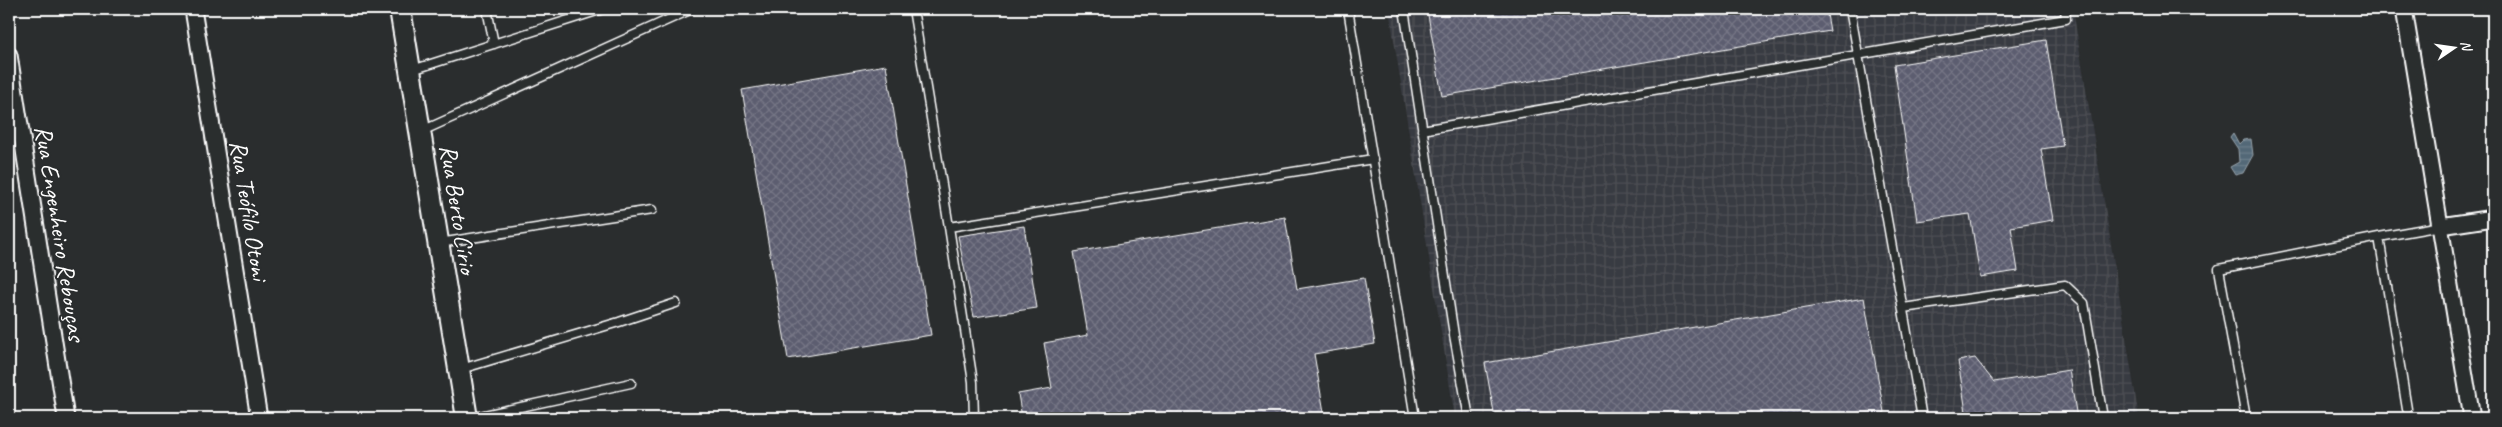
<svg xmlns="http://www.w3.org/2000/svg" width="2502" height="427" font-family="Caveat,sans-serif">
<defs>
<pattern id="industrial-grid" width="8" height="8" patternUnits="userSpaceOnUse" patternTransform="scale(1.25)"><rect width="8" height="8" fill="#393b42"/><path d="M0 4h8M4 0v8" fill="none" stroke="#4d4f55"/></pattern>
<pattern id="water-rules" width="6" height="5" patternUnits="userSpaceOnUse" patternTransform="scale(1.25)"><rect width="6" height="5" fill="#536877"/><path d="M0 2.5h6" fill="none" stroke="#6d7f8b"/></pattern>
<pattern id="building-cross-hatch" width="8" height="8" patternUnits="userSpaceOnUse" patternTransform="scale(1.25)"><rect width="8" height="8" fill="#5c5d6f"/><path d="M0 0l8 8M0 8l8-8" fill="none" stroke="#747585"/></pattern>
</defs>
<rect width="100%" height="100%" fill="#2a2d2e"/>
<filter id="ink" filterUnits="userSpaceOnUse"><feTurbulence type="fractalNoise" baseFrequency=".02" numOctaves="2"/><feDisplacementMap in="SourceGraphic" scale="10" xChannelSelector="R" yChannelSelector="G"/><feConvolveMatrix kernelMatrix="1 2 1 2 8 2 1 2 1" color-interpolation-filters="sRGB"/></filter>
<g filter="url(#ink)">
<path fill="url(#industrial-grid)" d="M1389,9H2073L2139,418H1455Z"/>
<path fill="url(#water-rules)" stroke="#98a4ad" d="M2233,133L2239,144L2243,140L2251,139L2253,155L2243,173L2235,175L2230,167L2239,162L2238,149L2230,137Z"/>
<path fill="url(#building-cross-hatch)" stroke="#fff" d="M1427,9H1826L1830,31L1442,96Z
M2046,40L2063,146L2041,149L2053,220L2011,227L2018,271L1980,277L1970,214L1917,221L1894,65Z
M886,65L931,335L788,359L742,90Z
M1285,217L1297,289L1364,278L1375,344L1314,354L1325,418H1022L1018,394L1052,388L1044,343L1088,335L1074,252Z
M1024,226L1037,308L974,317L958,236Z
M1864,298L1885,418H1495L1485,363Z
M1975,358L1994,382L2069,370L2077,418H1967L1958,361Z"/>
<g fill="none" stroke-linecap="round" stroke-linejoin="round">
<g stroke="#fff" stroke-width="11">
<path id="lane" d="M487,9L494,44
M913,9L949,227L1373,159
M1348,9L1415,418
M1404,9L1454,335L1469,418
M1850,9L1922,418
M412,70L603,9
M1422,130L2066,19L2065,9
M422,131L692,9
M949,227L973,382L974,418
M2379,237L2441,226
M439,243L652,210
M1903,308L2065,285L2084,303L2103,418
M461,369L619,322L676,303
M470,418L631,383
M690,418L695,417
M2246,418L2219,269L2379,237L2407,409"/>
</g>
<g stroke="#fff" stroke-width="19">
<path id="street" d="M193,9L259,418
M2404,9L2472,418
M9,55L66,418
M2441,226L2493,218"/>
</g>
<g stroke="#fff" stroke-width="24">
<path id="secondary" d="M400,9L467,418"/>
</g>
<use href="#lane" stroke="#2a2d2e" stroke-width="8"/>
<use href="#street" stroke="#2a2d2e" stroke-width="15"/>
<use href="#secondary" stroke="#2a2d2e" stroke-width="20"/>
</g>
</g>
<g text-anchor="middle" stroke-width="4" stroke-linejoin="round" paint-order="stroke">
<g font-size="25" fill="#fff" stroke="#2a2d2e">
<text transform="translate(459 209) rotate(81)" y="9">Rua Berto Círio</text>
<text transform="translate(250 210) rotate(81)" y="9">Rua Teófilo Otoni</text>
<text transform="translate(61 233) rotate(81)" y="9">Rua Engenheiro Rebouças</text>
</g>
</g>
<rect width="2502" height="427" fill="none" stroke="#2a2d2e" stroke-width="30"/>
<rect x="15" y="15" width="2472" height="397" fill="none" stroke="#fff" stroke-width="2" filter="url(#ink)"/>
<g transform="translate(2454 48) rotate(77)" stroke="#2a2d2e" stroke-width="4" paint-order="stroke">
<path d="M0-4L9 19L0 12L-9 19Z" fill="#ffffff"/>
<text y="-8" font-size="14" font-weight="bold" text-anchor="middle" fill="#ffffff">N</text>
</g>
</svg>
